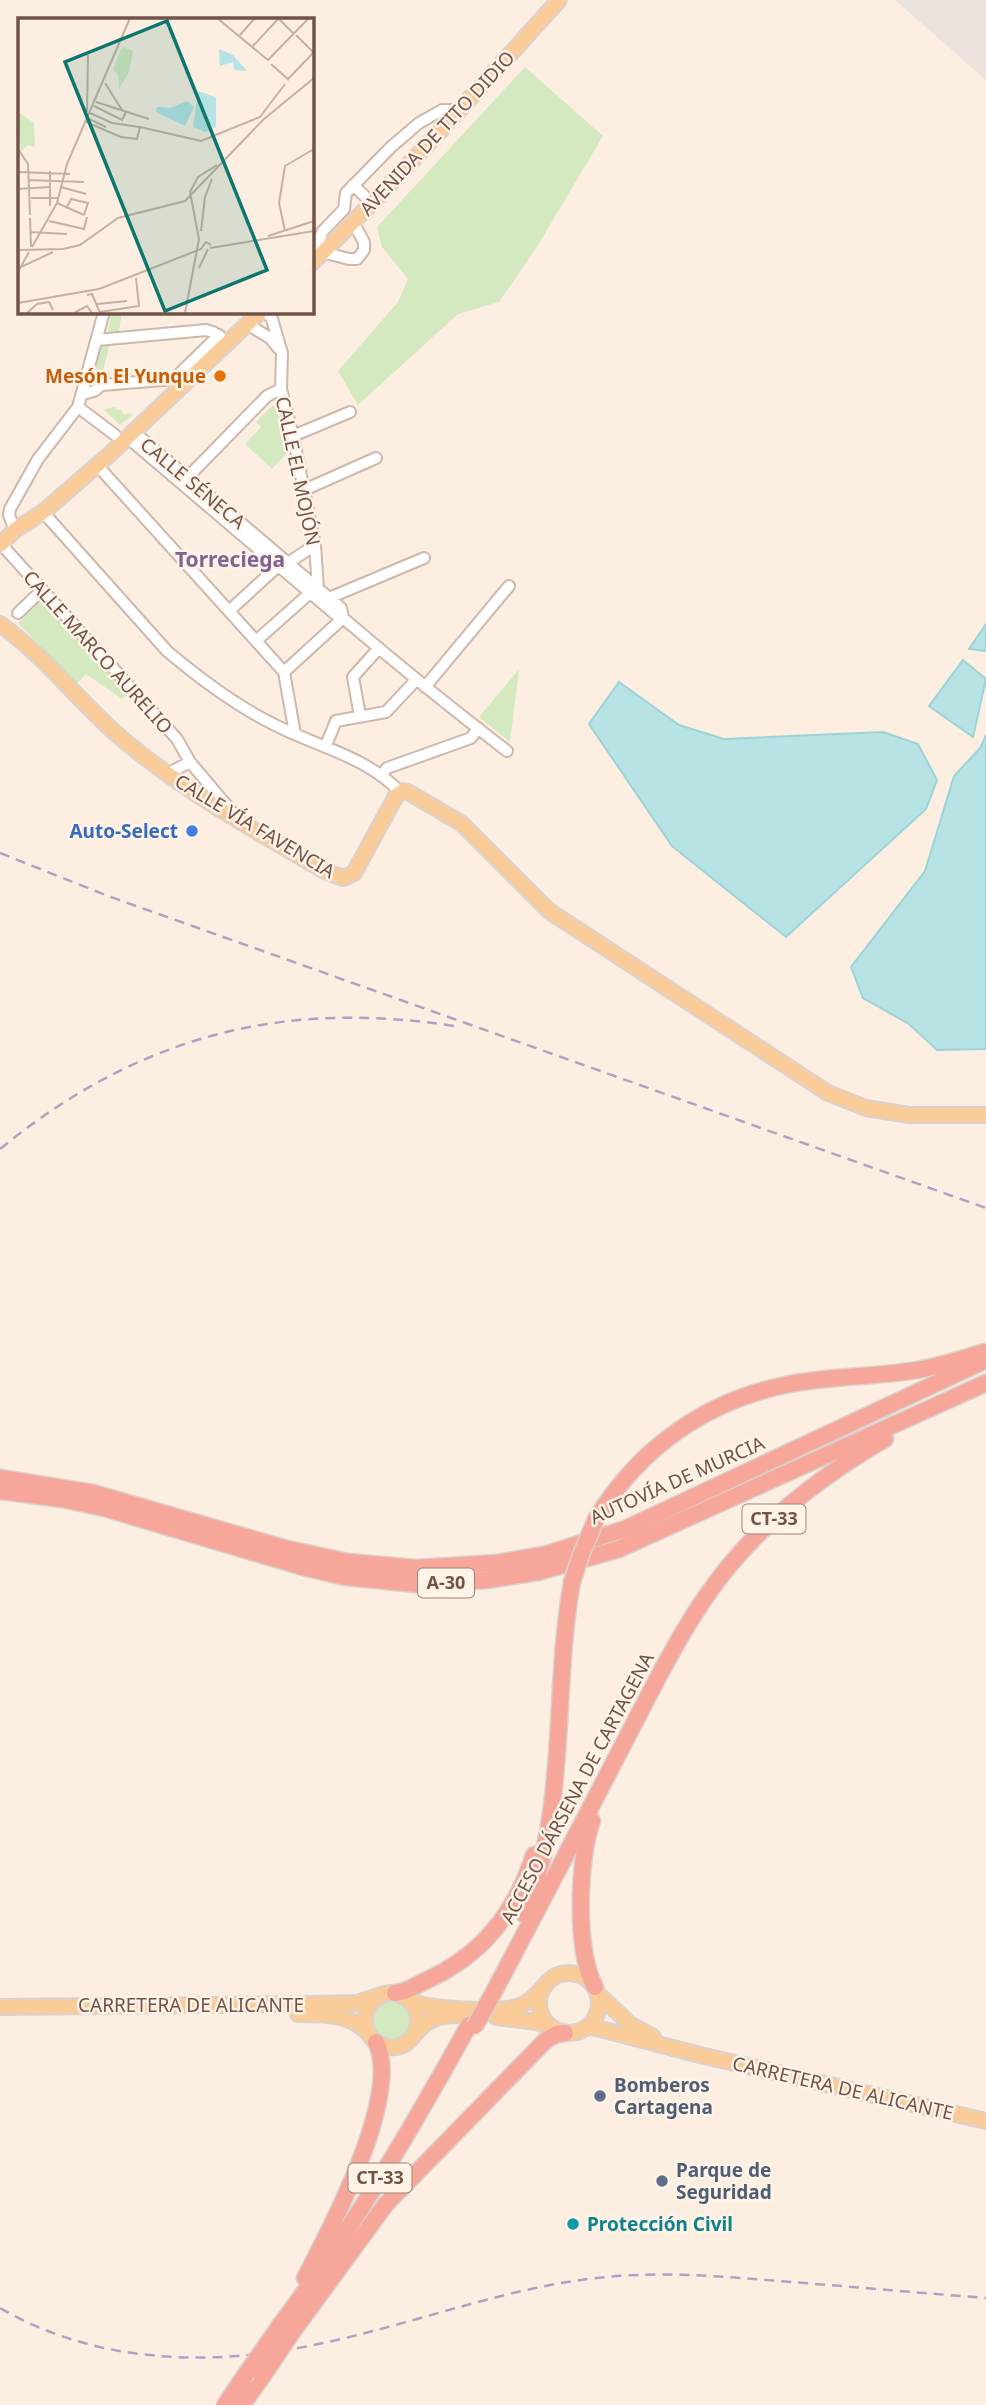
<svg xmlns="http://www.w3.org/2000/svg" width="986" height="2405" font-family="'Noto Sans',sans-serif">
<rect width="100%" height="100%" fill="#fcefe1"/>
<path fill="#ebe2dd" d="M895,0H986V80Z"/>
<path fill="#d5e9c0" d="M525,67L603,136L535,250L499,302L458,314L358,405L338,371L398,302L408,279L382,247L377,227Z
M112,312H122L119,331L108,332Z
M110,344L101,378L90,383L101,345Z
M273,405L277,409L289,451L272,469L245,444L261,427L256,422Z
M115,407L117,410H122L124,415L129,413L133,415L120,425L103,409Z
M42,600L127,694L122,699L86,674L77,683L18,623Z
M519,669L510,742L479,717Z
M373 2021a19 19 0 1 1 38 0a19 19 0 1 1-38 0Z"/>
<path fill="#b7e3e5" stroke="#9dd3d6" stroke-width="2" d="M986,624V651L969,649Z
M963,660L986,679L973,737L929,706Z
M619,682L679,725L724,739L883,732L918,744L937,780L926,809L786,937L672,846L589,724Z
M986,735V1049L937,1050L909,1024L863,998L851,967L925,871L954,776L981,747Z"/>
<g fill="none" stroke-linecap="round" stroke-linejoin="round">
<g stroke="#cfb7ab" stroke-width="14">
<path id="minor" d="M353,185L372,203
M322,252L349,259H357L364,250V242L353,222
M313,261L322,232L344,209L346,193L391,147L419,123L442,110H460
M266,312L272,319L282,353L281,389L293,436L315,545L318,589
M247,324L270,338L278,348
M97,340L206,330L213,332L224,340
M83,394L94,391L102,385L174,379L219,335
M78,407L115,435
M134,432L341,608L343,618
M293,436L350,412
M128,438L335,614L343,618C397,664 451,708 507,751
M97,465L284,672L295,734
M187,478L267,396L281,389
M304,490L376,458
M43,512L167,651C199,678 235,705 273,724C315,746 366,756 400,792
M15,530L9,515L10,509L38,459L78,407L104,312
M1,544L177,739L190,762
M288,563L315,545
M329,598L424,558
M229,611L278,566
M18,613L42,590
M256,641L310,593
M284,672L343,618
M425,687L509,586
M360,716L353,677L379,648
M326,745L336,721L386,712L416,680
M167,774L190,762L233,813
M381,776L387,768L471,738L478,728"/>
</g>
<g stroke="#dad2d0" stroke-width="18">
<path id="major" d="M312,263C398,179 479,89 559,0
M0,545L15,530L43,512L109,455L260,312
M0,624C45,656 79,702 121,738C184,791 255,831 327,872L343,878L354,873L396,796L403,791L408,792L461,823L549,911L828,1093L866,1108L909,1115H986
M539 2003a30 30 0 1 1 60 0a30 30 0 1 1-60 0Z
M598,1994L631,2025L653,2037
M407,1998C436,2024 402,2063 375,2041C356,2026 366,1995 390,1993C401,1992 410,2001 420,2004C437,2009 501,2013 517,2007C529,2003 538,1994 546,1984
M0,2007L314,2004L357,2003L381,1995
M298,2014C321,2014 351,2013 368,2033
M496,2017L537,2022L551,2027
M589,2026L700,2055L986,2121
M415,2034C427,2019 439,2015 458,2015"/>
</g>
<g stroke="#dad2d0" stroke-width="19">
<path id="highway" d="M0,1478L93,1493L284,1548L348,1562L416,1568L497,1563L547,1554L625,1529L986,1360
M0,1491L62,1499L104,1508L303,1567L345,1577L416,1584L487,1580L538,1572L619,1549L986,1383
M596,1519C640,1447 707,1400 790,1384C832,1376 875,1377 917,1370C940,1366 962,1359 984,1352
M592,1821C578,1859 575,1952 595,1987
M524,1914C569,1808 552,1692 572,1582
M395,1993C407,1992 414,1986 425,1981C481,1956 515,1914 534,1855
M490,1999C536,1913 581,1826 626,1739C657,1680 686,1618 729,1566C773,1513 826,1473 885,1439
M305,2278C331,2228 402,2095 376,2042
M281,2324C352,2230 412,2128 469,2025
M293,2331L386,2204L546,2040L557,2034L565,2033
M225,2405L244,2377
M242,2405L262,2377"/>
</g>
<use href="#minor" stroke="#fff" stroke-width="10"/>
<use href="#major" stroke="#facc9a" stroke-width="14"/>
<use href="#highway" stroke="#f6a799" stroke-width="16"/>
<path stroke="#b0a1c4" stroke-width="2.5" stroke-dasharray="10 7" stroke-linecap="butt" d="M0,853L108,896L986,1208
M0,1149C138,1036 284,998 460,1027
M0,2308C98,2365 215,2367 323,2343C418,2323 509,2286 606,2277C668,2271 729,2277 791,2282C856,2287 921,2293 986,2298"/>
<g stroke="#dad2d0" stroke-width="19" stroke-linecap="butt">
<path id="highway-bridge" d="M572,1582L581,1555L596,1519
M475,2026L490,1999
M244,2377L281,2324
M262,2377L293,2331"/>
</g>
<use href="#highway-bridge" stroke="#f6a799" stroke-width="16"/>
</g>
<circle fill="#e8710a" stroke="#fff3e7" stroke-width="2.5" cx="220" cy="376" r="7"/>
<circle fill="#3f7fe0" stroke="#fff3e7" stroke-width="2.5" cx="192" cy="831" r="7"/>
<g fill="#5c6f8a" stroke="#fff3e7" stroke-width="2.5">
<circle cx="600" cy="2096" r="7"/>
<circle cx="662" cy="2181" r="7"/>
</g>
<circle fill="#0f9aa8" stroke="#fff3e7" stroke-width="2.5" cx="573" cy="2224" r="7"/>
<g text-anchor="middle" stroke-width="5" stroke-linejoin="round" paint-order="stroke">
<g fill="#fff3e7" stroke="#9c8378" stroke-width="2">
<rect x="742.5" y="1504.5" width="63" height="29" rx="5"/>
<rect x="418" y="1568.5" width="56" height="29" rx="5"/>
<rect x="348.5" y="2163.5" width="63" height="29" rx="5"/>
</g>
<g font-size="18" font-weight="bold" fill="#725349">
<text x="774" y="1525">CT-33</text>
<text x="446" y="1589">A-30</text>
<text x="380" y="2184">CT-33</text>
</g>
<g font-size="19" fill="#725349" stroke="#fff3e7">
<text transform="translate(437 133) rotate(-47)" y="7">AVENIDA DE TITO DIDIO</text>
<text transform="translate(298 471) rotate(78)" y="7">CALLE EL MOJÓN</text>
<text transform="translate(193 483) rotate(40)" y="7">CALLE SÉNECA</text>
<text transform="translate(98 652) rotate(48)" y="7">CALLE MARCO AURELIO</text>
<text transform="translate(255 826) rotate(31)" y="7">CALLE VÍA FAVENCIA</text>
<text transform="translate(677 1480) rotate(-24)" y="7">AUTOVÍA DE MURCIA</text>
<text transform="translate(577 1788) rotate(-62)" y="7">ACCESO DÁRSENA DE CARTAGENA</text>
<text x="191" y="2012">CARRETERA DE ALICANTE</text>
<text transform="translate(843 2088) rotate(13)" y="7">CARRETERA DE ALICANTE</text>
</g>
<g font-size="19" font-weight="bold" fill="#c56008" stroke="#fff3e7" text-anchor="end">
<text x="206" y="383">Mesón El Yunque</text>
</g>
<g font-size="19" font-weight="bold" fill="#366cbe" stroke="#fff3e7" text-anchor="end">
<text x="178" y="838">Auto-Select</text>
</g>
<g font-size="19" font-weight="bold" fill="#4e5e75" stroke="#fff3e7" text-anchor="start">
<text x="614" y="2092">Bomberos<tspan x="614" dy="22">Cartagena</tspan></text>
<text x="676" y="2177">Parque de<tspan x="676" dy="22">Seguridad</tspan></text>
</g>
<g font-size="19" font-weight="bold" fill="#0d838f" stroke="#fff3e7" text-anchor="start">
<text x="587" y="2231">Protección Civil</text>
</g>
<g font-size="21" font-weight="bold" fill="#806496" stroke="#fff3e7">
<text x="230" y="567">Torreciega</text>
</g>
</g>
<g transform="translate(18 18)">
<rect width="296" height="296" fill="#fcefe1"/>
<path d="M104,29L115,33L111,54L101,71L100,56L95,52ZM0,94L16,105L17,129L9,127L3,134Z" fill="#d5e9c0"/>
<path d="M201,31L215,37L229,53L216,52L215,44L202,48ZM180,73L198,79V109L187,114L175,109ZM169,83L176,89L167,108L138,94L139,89L152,90Z" fill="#b7e3e5"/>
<path fill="none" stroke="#c5b1a4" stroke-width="2" d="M199,0L250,42L291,0M260,0L276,16M222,17L237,0M278,17L295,34M234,29L261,0M253,46L271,62M269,62L296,34M87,65L104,92M78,84L131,101M76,88L104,102L108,94M69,94L70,37M72,95L94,105L121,109M69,100L88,109M68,104L103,119L119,121L122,109L183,123L242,99L267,66M0,131L10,146L12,197M32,153V188M0,154L52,156M10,162L66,164M43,169L68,176M0,171L33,169M13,180H40M39,185L66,197M49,189L53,181L70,185L66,197M12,200L13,229M31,203L66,211L69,199M183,213L187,179L194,161M267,213L261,185L267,148L296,131M12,214L49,216M250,218L296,203M14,229L39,185L49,146L112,0M192,230L296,213M45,231L62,227L100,200L167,183L246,101L296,60M0,232L45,231M3,249L35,234M181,250L190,231M0,254L11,234M69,277L74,276L82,295M0,285L81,271L183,231L188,224L193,227M79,286L109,283M82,294L121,288L118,260M9,295L19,286L31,284L35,292M56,295L69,288L74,295M167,295L181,221L172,174L180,159L199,147"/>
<path fill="#0f766e" fill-opacity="0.15" stroke="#0f766e" stroke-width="3.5" d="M149,3L249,252L147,293L47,44Z"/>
<rect width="296" height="296" fill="none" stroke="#725349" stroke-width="3.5"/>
</g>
</svg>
